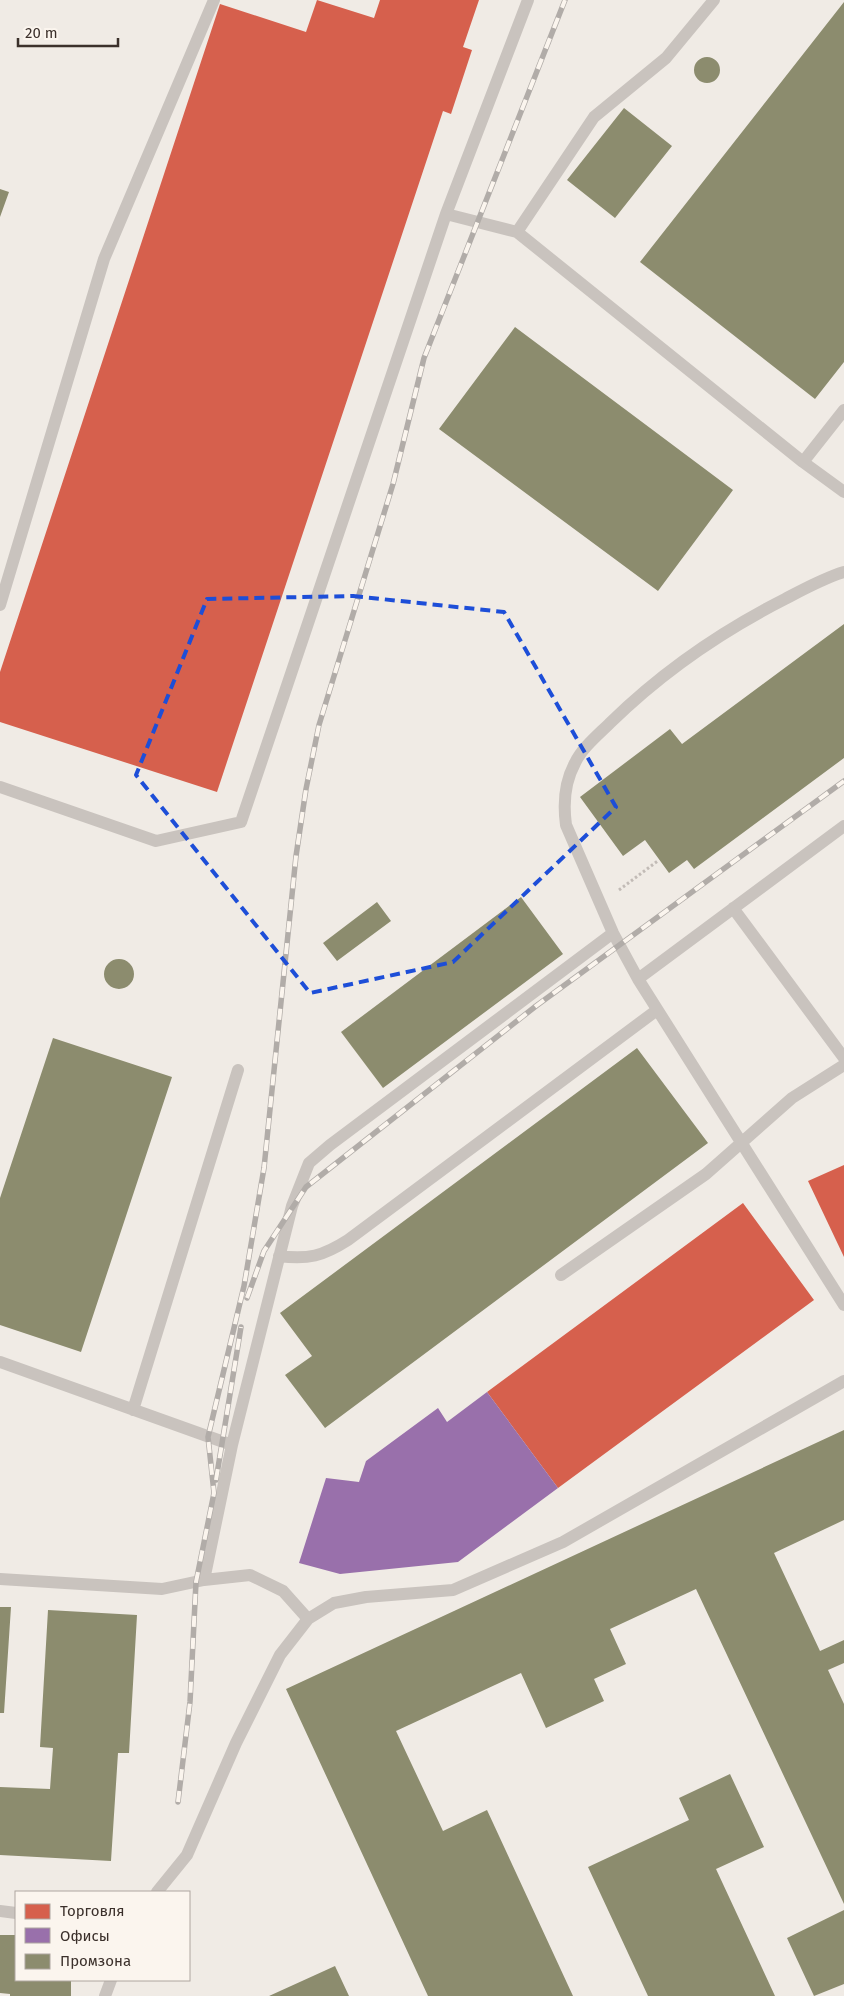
<svg xmlns="http://www.w3.org/2000/svg" width="844" height="1996" font-family="'Fira Sans',sans-serif">
<rect width="100%" height="100%" fill="#f0ebe5"/>
<path fill="#d6604d" d="M317,0L374,18L380,0H479L463,47L472,50L451,114L443,111L217,792L0,722V672L220,4L306,32Z
M844,1165V1257L808,1181Z
M743,1203L814,1300L558,1488L487,1392Z"/>
<path fill="#9970ab" d="M487,1392L558,1488L458,1562L340,1574L299,1563L326,1478L359,1482L366,1461L438,1408L447,1422Z"/>
<path fill="#8c8c6e" d="M844,2V362L815,399L640,262Z
M694 70a13 13 0 1 1 26 0a13 13 0 1 1-26 0Z
M624,108L672,146L615,218L567,180Z
M0,189L9,192L0,217Z
M515,327L733,490L658,591L439,429Z
M844,624V758L694,869L687,860L669,873L645,840L623,856L580,797L670,729L682,744Z
M521,897L563,954L383,1088L341,1032Z
M377,902L391,921L337,961L323,943Z
M104 974a15 15 0 1 1 30 0a15 15 0 1 1-30 0Z
M53,1038L172,1077L81,1352L0,1325V1198Z
M637,1048L708,1143L325,1428L285,1375L312,1356L280,1313Z
M844,1430V1520L774,1553L820,1651L844,1640V1663L828,1670L844,1704V1904L696,1589L610,1629L626,1664L594,1679L604,1701L546,1728L521,1673L396,1731L443,1831L487,1810L573,1996H428L286,1689Z
M0,1607H11L4,1713H0Z
M48,1610L137,1615L129,1753H118L111,1861L0,1855V1787L50,1789L53,1748L40,1747Z
M730,1774L764,1847L716,1869L775,1996H648L588,1867L689,1820L679,1798Z
M844,1910V1984L814,1996L787,1938Z
M0,1935H16V1980H71V1996H10V1994L0,1993Z
M335,1966L349,1996H269Z"/>
<g fill="none" stroke-linecap="round" stroke-linejoin="round">
<path stroke="#c2bbb6" stroke-width="3" stroke-dasharray="2.5 2.5" stroke-linecap="butt" d="M619,890L659,860"/>
<path stroke="#c9c3be" stroke-width="12" d="M714,0L666,58L594,117L517,232L803,462L844,492
M446,214L528,0
M803,462L844,410
M844,572C824,578 804,589 785,599C720,632 662,672 610,723C598,735 582,748 575,763C564,783 563,803 566,825L613,933L638,979L844,1305
M0,605L104,259L214,0
M0,787L156,841L241,822L446,214L517,232
M733,908L844,1058
M638,979L844,826
M279,1256C308,1260 323,1256 348,1240L657,1010
M561,1275L706,1174L792,1098L844,1065
M0,1362L232,1445
M133,1410L238,1070
M0,1579L162,1589L204,1580
M308,1619L283,1591L250,1575L204,1580L232,1445L292,1206L309,1163L330,1145L613,933
M157,1892L187,1855L236,1743L280,1655L308,1619L334,1603L366,1597L453,1590L563,1542L844,1381
M0,1911L16,1913
M105,1996L111,1980"/>
<g stroke="#b1aca8" stroke-width="5.5">
<path id="rail" d="M247,1298L264,1251L306,1187L536,1006L844,781
M216,1480L241,1327
M178,1802L190,1702L196,1582L214,1493L208,1437L244,1286L264,1168L296,856L306,789L319,725L393,484L424,358L565,0"/>
</g>
<use href="#rail" stroke="#fbf5ee" stroke-width="4" stroke-dasharray="11" stroke-linecap="butt"/>
</g>
<path fill="none" stroke="#1d4ed8" stroke-width="4" stroke-dasharray="10 6" stroke-linejoin="round" d="M353,596L504,612L616,807L453,962L310,993L136,775L207,599Z"/>
<rect x="15" y="1891" width="175" height="90" fill="#fbf5ee" stroke="#aea6a0"/>
<rect x="25" y="1904" width="25" height="15" fill="#d6604d" stroke="#aea6a0"/>
<text x="60" y="1916" font-size="15" fill="#3b302b">Торговля</text>
<rect x="25" y="1928" width="25" height="15" fill="#9970ab" stroke="#aea6a0"/>
<text x="60" y="1941" font-size="15" fill="#3b302b">Офисы</text>
<rect x="25" y="1954" width="25" height="15" fill="#8c8c6e" stroke="#aea6a0"/>
<text x="60" y="1966" font-size="15" fill="#3b302b">Промзона</text>
<path d="M18 38v8h100v-8" fill="none" stroke="#3b302b" stroke-width="2.5"/>
<text x="25" y="38" font-size="15" fill="#3b302b" stroke="#fbf5ee" stroke-width="4" paint-order="stroke">20 m</text>
</svg>
